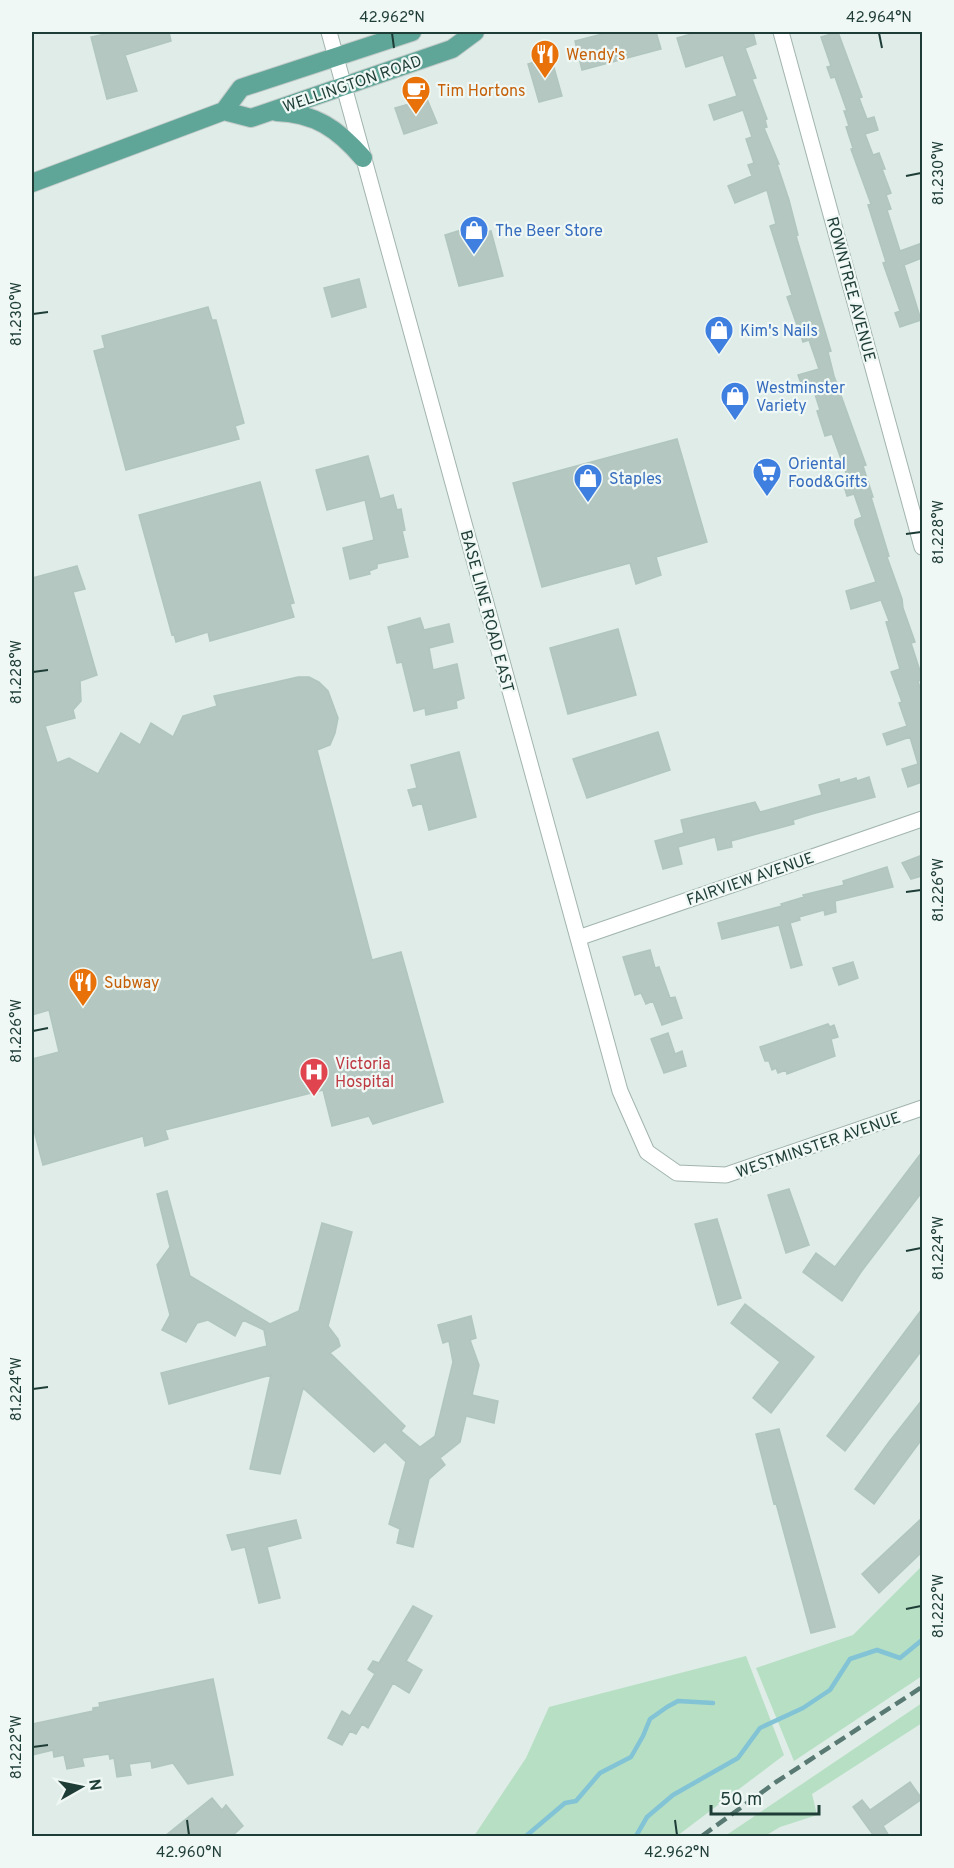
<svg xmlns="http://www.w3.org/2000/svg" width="954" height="1868" font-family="Overpass,sans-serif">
<rect width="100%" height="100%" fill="#dfece7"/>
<path fill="#b6dfc4" d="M922,1566V1676L794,1761L756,1668L853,1635Z
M746,1656L784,1755L677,1836H474L526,1758L549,1707Z
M922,1703V1723L812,1794L817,1815L780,1827L765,1836H725Z"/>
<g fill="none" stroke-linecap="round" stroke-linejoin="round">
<path stroke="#82c3d6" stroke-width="4.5" d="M526,1836L565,1803L576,1801L600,1773L631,1757L643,1736L650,1719L667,1707L678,1701L713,1703
M636,1836L647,1817L673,1795L738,1758L760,1728L803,1708L830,1690L850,1659L877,1650L900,1658L922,1640"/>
</g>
<path fill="#b4c7c0" stroke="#b1c6bf" stroke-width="1.5" d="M114,32H169L171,41L125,55L137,91L107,99L91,37Z
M610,32H656L661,49L582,70L575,41Z
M698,32H753L756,44L745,48L756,78L752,79L767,119L765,120L767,127L764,128L779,164H777L789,200L798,235L796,236L831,351L828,352L834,376L866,465L863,466L873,497H871L889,556L887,557L902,599L903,608L915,642L911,643L922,677V680L918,681L922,695V782L908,787L902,769L918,764L910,737L887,745L883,734L907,726L899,703L902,702L891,672L900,669L886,622L889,621L881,600L851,609L846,591L876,582L855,524V520L862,517L854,494L847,496L844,486L850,484L832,434L825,436L817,411L820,410L812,385L805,388L804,386H802L798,375L819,369L809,340L803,342L787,297L792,295L770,226L776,224L767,190L735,203L728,186L752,176L748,165L754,163L746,139L752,137L743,110L714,120L709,105L737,96L723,55L686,67L677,38Z
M838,32L862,97L859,98L867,119L874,117L878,130L865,134L873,155L879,153L885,169H882L891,193L886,195L891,209L887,210L900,251L922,243V258L904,265L921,320L900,327L895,313L900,311L883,263L886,262L868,205L871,204L851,149L853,148L846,127L849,126L844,111H847L835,77L831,78L827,67L831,66L821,37Z
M551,57L562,96L539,102L528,64Z
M427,99L437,123L404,134L395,108Z
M477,225L479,234L491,231L503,276L459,286L445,235Z
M359,279L366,307L332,317L324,288Z
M208,307L212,320H216L244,423L235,426L239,439L126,470L94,351L105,348L102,336Z
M677,439L707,542L656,557L661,575L636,584L630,563L542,587L513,483Z
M368,456L380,499L393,495L397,510L401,509L405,530L402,531L408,557L377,564V568L369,571L370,574L350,579L343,548L374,540L365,500L327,510L316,470Z
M260,482L294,603L290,604L294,617L210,641L208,632L176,642L174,634L172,635L139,515Z
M77,566L85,589L73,592L97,675L80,681L81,701L73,710L75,718L45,726L57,763L69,758L98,774L121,733L140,745L151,723L173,737L183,716L217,706L214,696L298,677H309L319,682L328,691L338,718L335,733L330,745L317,750L372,960L401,952L443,1102L373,1124L369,1116L332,1126L323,1090L165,1130L168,1139L145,1146L143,1136L43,1165L32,1123V1059L59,1052L49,1010L32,1015V578Z
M420,618L424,630L449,624L453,642L429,648L433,670L457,664L464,698L456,701L457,708L426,715L425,708L414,711L402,662L397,663L388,627Z
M618,629L636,695L568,714L550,648Z
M658,732L670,770L587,798L573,759Z
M459,752L476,817L429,830L422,803L413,806L408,790L417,788L411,765Z
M869,777L875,797L812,814L793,820L794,824L731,841L732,847L718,850L715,837L678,847L682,864L663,869L655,841L684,833L681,820L755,802L760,812L822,795L819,785L839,779L840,783L856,778L857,781Z
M922,855V876L911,879L902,863Z
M887,867L893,887L835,901L836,912L825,915L824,910L799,917L800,920L790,923L802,965L791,968L779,925L722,939L718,923L782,906L781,904L804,897L803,895L844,885L843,881Z
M650,950L655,968L659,967L670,998L675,997L682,1018L662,1025L653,1001L646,1004L641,993L635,995L623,957Z
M853,962L858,978L839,985L833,968Z
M828,1024L830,1027L834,1025L838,1037L831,1039L835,1056L787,1074L786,1070L778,1073L776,1068L772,1070L769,1061H765L760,1047Z
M668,1033L675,1054L682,1051L686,1066L664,1073L651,1039Z
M922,1152V1192L861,1272L842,1301L803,1272L816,1253L835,1267Z
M789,1189L809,1245L786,1253L768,1195Z
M167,1191L190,1276L270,1324L299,1311L322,1223L352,1232L328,1326L338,1339L340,1346L330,1353L405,1426L401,1431L420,1447L435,1436L453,1362L449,1341L443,1343L438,1325L471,1316L476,1338L470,1340L479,1365L472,1395L498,1401L494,1423L466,1416L460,1442L440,1458L445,1465L429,1479L413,1547L397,1543L400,1529L389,1524L406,1462L385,1442L374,1452L303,1388L280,1474L250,1469L271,1375L169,1404L161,1373L267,1346L264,1330L243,1320L235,1336L208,1320L197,1323L186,1342L162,1330L170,1315L157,1265L170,1247L157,1194Z
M717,1219L741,1298L718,1305L695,1224Z
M745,1304L814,1357L771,1413L753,1398L780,1362L731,1323Z
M922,1309V1350L845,1451L827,1436Z
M922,1400V1439L874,1504L855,1489L889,1442Z
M779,1429L835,1627L811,1633L776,1503L774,1504L756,1434Z
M922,1518V1552L879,1593L862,1574Z
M296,1520L301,1538L267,1547L280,1598L259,1603L245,1547L232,1550L227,1535Z
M413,1606L432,1616L406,1661L422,1670L409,1693L393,1683L368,1728L362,1724L356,1734L350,1731L342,1745L328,1738L342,1711L350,1716L375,1674L368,1669L373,1661L379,1663Z
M213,1679L233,1775L188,1784L173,1763L152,1768L151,1761L129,1764L131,1775L117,1777L114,1758L110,1759L109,1754L82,1758L84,1766L67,1769L64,1755L54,1757L53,1750L32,1755V1724L93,1711V1708L100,1707L99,1703Z
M910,1782L922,1799L883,1826L889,1836H874L853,1807L862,1800L870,1810Z
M212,1798L222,1810L226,1805L243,1826L232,1836H165Z"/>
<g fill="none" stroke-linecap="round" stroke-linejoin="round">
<g stroke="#a2b4af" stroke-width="17">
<path id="minor" d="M329,32L620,1091L647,1152L677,1173L726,1175L922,1108
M781,32L922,547
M578,938L922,819"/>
</g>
<g stroke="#c0c9c7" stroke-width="20">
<path id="major" d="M224,111L251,118L452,49L475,32
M276,112C315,113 338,129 363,158
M32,183L224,111L241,88L412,32"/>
</g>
<use href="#minor" stroke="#fff" stroke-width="15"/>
<use href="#major" stroke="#5fa699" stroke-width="18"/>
<path stroke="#597973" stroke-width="4.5" stroke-dasharray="12 6" stroke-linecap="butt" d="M702,1836L776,1782L922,1687"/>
</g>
<path fill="none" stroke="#1f3d37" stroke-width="2" d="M392,33L394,48M879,33L882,48M906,176L921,173M33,314L48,312M906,534L921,532M33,672L48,670M906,892L921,890M33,1031L48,1028M906,1251L921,1248M33,1389L48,1387M906,1609L921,1606M33,1747L48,1745M187,1820L189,1835M675,1820L677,1835"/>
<defs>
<g id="restaurant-pin" transform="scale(1.5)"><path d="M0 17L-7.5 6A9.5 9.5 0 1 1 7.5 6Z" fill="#e8710a" stroke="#f0f8f5"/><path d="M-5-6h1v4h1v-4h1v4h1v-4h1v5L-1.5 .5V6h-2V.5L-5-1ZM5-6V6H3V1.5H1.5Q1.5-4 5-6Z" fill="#fff"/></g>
<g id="cafe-pin" transform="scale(1.5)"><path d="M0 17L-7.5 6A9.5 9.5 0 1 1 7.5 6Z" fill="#e8710a" stroke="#f0f8f5"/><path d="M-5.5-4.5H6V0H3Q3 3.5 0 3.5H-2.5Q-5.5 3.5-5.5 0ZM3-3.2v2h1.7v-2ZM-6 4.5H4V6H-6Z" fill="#fff"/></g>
<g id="shop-pin" transform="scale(1.5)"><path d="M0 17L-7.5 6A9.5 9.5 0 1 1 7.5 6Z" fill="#3f7fe0" stroke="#f0f8f5"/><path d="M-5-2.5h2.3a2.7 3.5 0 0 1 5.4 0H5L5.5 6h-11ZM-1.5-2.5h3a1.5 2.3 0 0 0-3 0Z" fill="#fff"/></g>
<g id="supermarket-pin" transform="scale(1.5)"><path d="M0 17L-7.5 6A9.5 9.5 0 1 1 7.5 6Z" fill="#3f7fe0" stroke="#f0f8f5"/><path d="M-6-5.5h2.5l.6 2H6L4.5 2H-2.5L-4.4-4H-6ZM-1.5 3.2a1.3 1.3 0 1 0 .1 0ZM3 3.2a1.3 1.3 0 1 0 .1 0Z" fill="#fff"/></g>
<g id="hospital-pin" transform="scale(1.5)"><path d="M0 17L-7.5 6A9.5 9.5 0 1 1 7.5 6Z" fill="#e0444e" stroke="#f0f8f5"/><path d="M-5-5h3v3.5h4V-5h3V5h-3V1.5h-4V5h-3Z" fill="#fff"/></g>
</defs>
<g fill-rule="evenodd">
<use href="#restaurant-pin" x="545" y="54"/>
<use href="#cafe-pin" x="416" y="90"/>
<use href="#shop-pin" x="474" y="230"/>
<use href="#shop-pin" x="719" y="330"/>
<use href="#shop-pin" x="735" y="396"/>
<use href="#supermarket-pin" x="767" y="472"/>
<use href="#shop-pin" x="588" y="478"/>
<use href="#restaurant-pin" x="83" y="982"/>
<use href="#hospital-pin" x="314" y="1072"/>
</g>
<g text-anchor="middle" stroke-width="4.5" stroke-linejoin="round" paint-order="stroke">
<g font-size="16" fill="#c56008" stroke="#f0f8f5" text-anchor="start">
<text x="566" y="60">Wendy's</text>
<text x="437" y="96">Tim Hortons</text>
<text x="104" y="988">Subway</text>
</g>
<g font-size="16" fill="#1f3d37" stroke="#f0f8f5">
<text transform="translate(352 83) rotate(-19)" y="6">WELLINGTON ROAD</text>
<text transform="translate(852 289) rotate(75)" y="6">ROWNTREE AVENUE</text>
<text transform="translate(488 611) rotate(75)" y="6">BASE LINE ROAD EAST</text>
<text transform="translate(750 878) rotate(-19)" y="6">FAIRVIEW AVENUE</text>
<text transform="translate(818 1144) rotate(-19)" y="6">WESTMINSTER AVENUE</text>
</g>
<g font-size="16" fill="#366cbe" stroke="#f0f8f5" text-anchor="start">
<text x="495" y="236">The Beer Store</text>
<text x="740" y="336">Kim's Nails</text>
<text x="756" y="393">Westminster<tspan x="756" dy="18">Variety</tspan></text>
<text x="788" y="469">Oriental<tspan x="788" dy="18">Food&amp;Gifts</tspan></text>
<text x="609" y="484">Staples</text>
</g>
<g font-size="16" fill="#be3a42" stroke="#f0f8f5" text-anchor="start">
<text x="335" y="1069">Victoria<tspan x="335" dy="18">Hospital</tspan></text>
</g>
</g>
<rect width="954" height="1868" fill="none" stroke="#f0f8f5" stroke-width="66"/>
<g transform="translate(81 1787) rotate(81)" stroke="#f0f8f5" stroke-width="4.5" paint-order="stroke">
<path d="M0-4.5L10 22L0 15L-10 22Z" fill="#1f3d37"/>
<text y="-9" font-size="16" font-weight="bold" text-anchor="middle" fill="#1f3d37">N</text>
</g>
<path d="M711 1805v9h108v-9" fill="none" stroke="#1f3d37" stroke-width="3"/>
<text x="720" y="1805" font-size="18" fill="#1f3d37" stroke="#f0f8f5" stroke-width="4.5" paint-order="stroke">50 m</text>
<rect x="33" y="33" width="888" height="1802" fill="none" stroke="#1f3d37" stroke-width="2"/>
<g font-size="15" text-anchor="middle" fill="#1f3d37">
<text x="392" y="22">42.962°N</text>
<text x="879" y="22">42.964°N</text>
<text transform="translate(938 173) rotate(-90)" y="5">81.230°W</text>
<text transform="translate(16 314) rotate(-90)" y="5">81.230°W</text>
<text transform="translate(938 532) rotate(-90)" y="5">81.228°W</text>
<text transform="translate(16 672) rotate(-90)" y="5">81.228°W</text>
<text transform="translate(938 890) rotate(-90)" y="5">81.226°W</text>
<text transform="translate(16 1031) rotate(-90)" y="5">81.226°W</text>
<text transform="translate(938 1248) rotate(-90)" y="5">81.224°W</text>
<text transform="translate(16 1389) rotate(-90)" y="5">81.224°W</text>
<text transform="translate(938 1606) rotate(-90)" y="5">81.222°W</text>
<text transform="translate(16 1747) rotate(-90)" y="5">81.222°W</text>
<text x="189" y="1857">42.960°N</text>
<text x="677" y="1857">42.962°N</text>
</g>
</svg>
